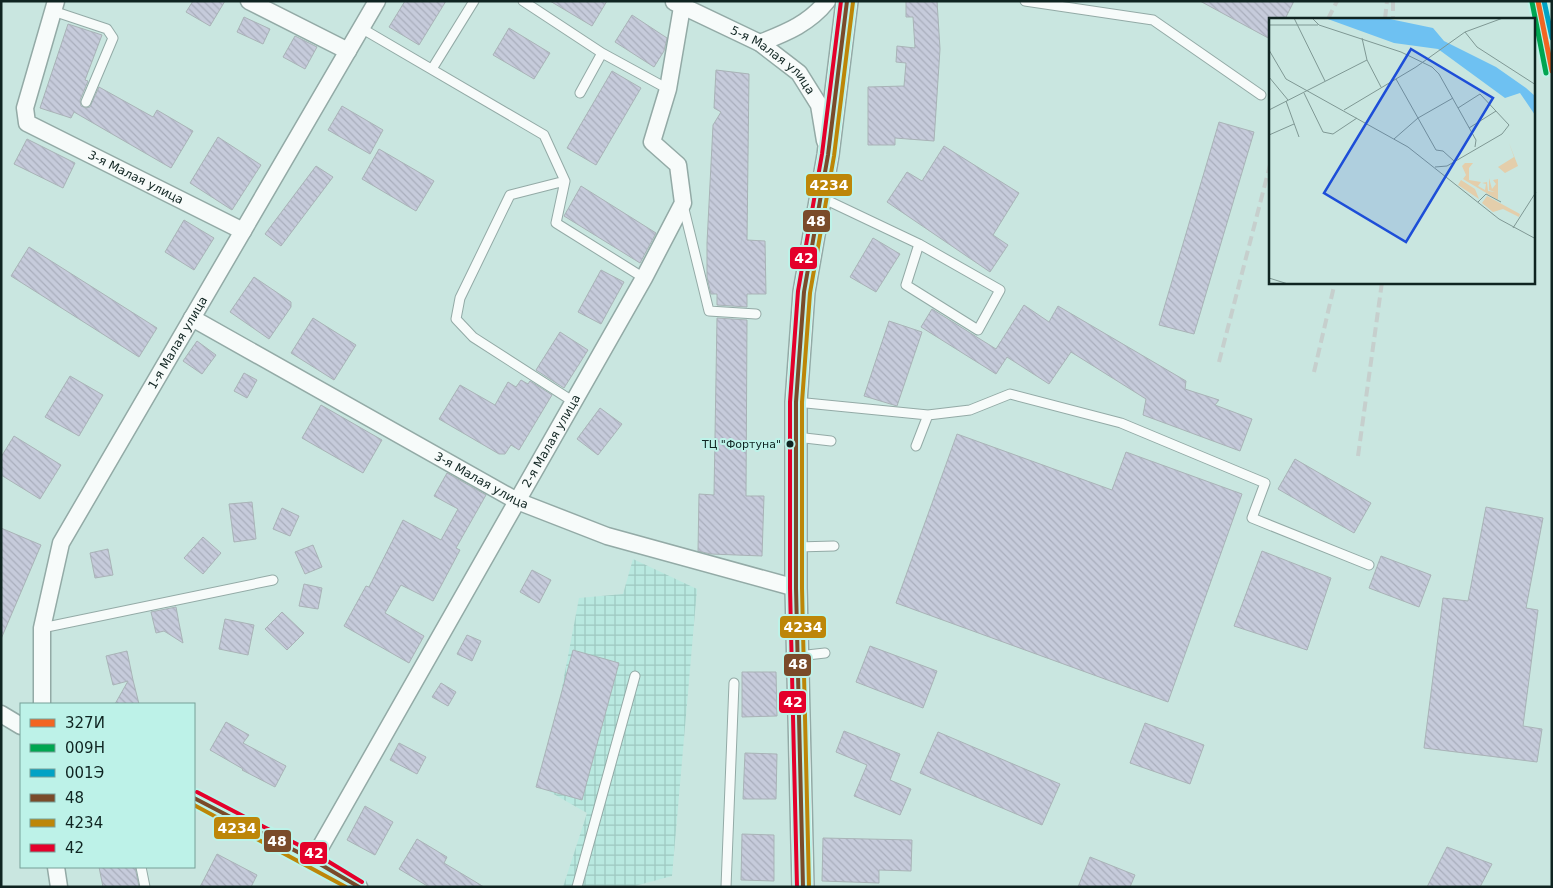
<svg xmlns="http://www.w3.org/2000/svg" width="1553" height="888" font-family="'DejaVu Sans',sans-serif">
<defs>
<pattern id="industrial-grid" width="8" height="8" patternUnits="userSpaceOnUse" patternTransform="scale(1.25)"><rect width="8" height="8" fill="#b9e9e0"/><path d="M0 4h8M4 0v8" fill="none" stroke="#9ec8c0"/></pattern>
<pattern id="building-back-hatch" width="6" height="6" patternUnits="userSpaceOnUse" patternTransform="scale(1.25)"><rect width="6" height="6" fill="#c6cbdb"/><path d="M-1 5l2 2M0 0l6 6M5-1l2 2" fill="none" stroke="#a9aebc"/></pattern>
</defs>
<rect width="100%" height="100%" fill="#c9e6e0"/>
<path fill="url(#industrial-grid)" d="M633,559L697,589L672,876L631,887H563L587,813L543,788L579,598L623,594Z"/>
<path fill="url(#building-back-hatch)" stroke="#a9b3b7" d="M193,1H225L210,26L186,12Z
M405,1H446L419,45L389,27Z
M550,1H607L592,26Z
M906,1H937L940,49L934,141L895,138V145H868V87L904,86L906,63L896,62L897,46L915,48L913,17H906Z
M1200,1H1294L1285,19H1270V39Z
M632,15L667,38L664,51L654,67L615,42Z
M244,17L270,29L263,44L237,32Z
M68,24L102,35L85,80L88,81L80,100L81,106L86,108L90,107L99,87L153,117L157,110L193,131L171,168L74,112L71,118L40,108Z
M509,28L550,53L534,79L493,55Z
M295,36L317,47L305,69L283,57Z
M716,70L749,74L747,240L765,241L766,294H747V307L717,305V294H711L707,277V243L713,125L721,112L714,108Z
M612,71L641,88L596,165L567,148Z
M342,106L383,130L370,154L328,130Z
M1219,122L1254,132L1194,334L1159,325Z
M218,137L261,165L232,210L190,183Z
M27,139L75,163L63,188L14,164Z
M944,146L1019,193L993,235L1008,245L990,272L887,202L907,172L922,181Z
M379,149L434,181L416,211L362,179Z
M316,166L333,177L281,246L265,234Z
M581,186L656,233L640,263L564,216Z
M184,220L214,238L194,270L165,252Z
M873,238L900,254L876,292L850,277Z
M29,247L157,328L139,357L11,276Z
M601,270L624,282L601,324L578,312Z
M254,277L291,302V307L269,339L230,312Z
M1024,305L1049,322L1058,306L1186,381L1185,389L1219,400L1215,405L1252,419L1240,451L1143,415L1146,399L1071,352L1049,384L1007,357L996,374L921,327L932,309L996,349Z
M313,318L356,345L334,380L291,353Z
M717,318L747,320L746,496H764L762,556L711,554L698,551L699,494L714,495Z
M889,321L922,332L897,406L864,396Z
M560,332L588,350L564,388L536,370Z
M197,341L216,355L202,374L183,361Z
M244,373L257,380L247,398L234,391Z
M70,376L103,395L79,436L45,417Z
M521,380L528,384L530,381L552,395L519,450L511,445L505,454H499L439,419L460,385L495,405L508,382L516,387Z
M321,405L382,440L363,473L302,438Z
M600,408L622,424L598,455L577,439Z
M957,434L1112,490L1126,452L1242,494L1168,702L896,603Z
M14,436L61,465L40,499L1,475V457Z
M1295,459L1371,503L1354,533L1278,489Z
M447,473L486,495L456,548L460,550L433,601L401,585L385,613L424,636L409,663L344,626L366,586L369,587L403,520L441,540L458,509L434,496Z
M252,502L256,539L234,542L229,504Z
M1486,507L1543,518L1526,608L1538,610L1523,726L1542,729L1537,762L1424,748L1443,598L1468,601Z
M282,508L299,516L290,536L273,529Z
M1,528L41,545L1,639Z
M203,537L221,553L203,574L184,558Z
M313,545L322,567L305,574L295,552Z
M108,549L113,575L95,578L90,553Z
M1262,551L1331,578L1307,650L1234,626Z
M1381,556L1431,575L1419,607L1369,588Z
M532,570L551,580L539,603L520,592Z
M304,584L322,588L318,609L299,606Z
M176,607L179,623L183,643L164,631L156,633L151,612Z
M282,612L304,633L287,650L265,629Z
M225,619L254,625L248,655L219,649Z
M467,635L481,641L472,661L457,654Z
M870,646L937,671L923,708L856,682Z
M573,650L619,663L582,800L536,787Z
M127,651L133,680L139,704H115L128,681L113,685L106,656Z
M742,672H776L777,716L742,717Z
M441,683L456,692L448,706L432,697Z
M226,722L249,735L243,743L286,766L275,787L242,770L243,769L210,750Z
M1145,723L1204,745L1190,784L1130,763Z
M844,731L900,754L890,780L911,789L900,815L854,796L867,765L836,752Z
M938,732L1060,784L1042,825L920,773Z
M399,743L426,757L417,774L390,760Z
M745,753L777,754L776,799H743Z
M365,806L393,822L375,855L347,840Z
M742,834L774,835V881L741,880Z
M823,838L912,840L911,871L879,870V883L822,881Z
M417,839L447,857L444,863L484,887H429L399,869Z
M1447,847L1492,864L1480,887H1427Z
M217,854L257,875L251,887H200Z
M1090,857L1135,875L1130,887H1078Z
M99,867H135L139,887H103Z"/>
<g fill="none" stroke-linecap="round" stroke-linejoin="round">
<g stroke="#93aaa6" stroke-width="11">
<path id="service" d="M523,1L602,53L668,89
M1025,1L1153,20L1261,95
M53,11L107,29L113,38L86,102
M361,28L544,135L565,181L556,223L644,278
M432,69L474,1
M580,93L602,53
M565,181L510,195L460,298L456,319L473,337L574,402
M820,197L919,244L906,285L978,330L1000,290L919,244
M683,205L709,311L756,314
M796,402L928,415
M796,437L831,441
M916,446L928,415L970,410L1010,394L1121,423L1265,483L1252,518L1369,565
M797,547L834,546
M42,628L273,580
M798,656L825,653
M141,867L145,887
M577,887L635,676
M726,887L734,683"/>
</g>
<g stroke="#93aaa6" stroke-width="19">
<g id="minor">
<path id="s1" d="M56,1L25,108L27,123L243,231"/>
<path d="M249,1L348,51"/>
<path id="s2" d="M674,2L760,43L799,73L819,105L825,141"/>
<path d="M760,43C785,33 809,24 827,1"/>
<path id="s3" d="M192,318L517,501L607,536L796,588"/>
<path id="s4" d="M42,704V628L61,543L377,1"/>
<path d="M1,714L21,726"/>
<path d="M194,798L313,860L359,887"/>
<path id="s5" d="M313,860L644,278L683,203L678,165L652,142L668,89L682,7"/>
<path d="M56,867L59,887"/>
</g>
</g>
<g stroke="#93aaa6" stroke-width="24">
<path id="tertiary" d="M803,887L796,588V402L804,292L828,155L847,1"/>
</g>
<use href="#service" stroke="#f7fbfa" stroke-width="9"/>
<use href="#minor" stroke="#f7fbfa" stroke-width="16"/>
<use href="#tertiary" stroke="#f7fbfa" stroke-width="21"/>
<path stroke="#c6cfcd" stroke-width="4" stroke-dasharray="10 5" stroke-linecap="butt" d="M1393,1V19
M1328,19L1337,1
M1385,19L1387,1
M1219,362L1270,165
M1314,372L1335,282
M1358,456L1382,282"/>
<g stroke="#bdf2e8" stroke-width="8">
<path id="bus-1" d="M194,798L313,860L359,887
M803,887L796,588V402L804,292L828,155L847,1"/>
</g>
<g stroke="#bdf2e8" stroke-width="8">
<path id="bus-2" d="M194,805L346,887
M809,887L802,588V402L810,293L834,156L853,2"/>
</g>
<g stroke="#bdf2e8" stroke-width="8">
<path id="bus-3" d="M197,792L316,854L362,882
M797,887L790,588V402L798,291L822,154L841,1"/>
</g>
<use href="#bus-1" stroke="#7a4b2a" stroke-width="4"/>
<use href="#bus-2" stroke="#bd8608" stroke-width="4"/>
<use href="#bus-3" stroke="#e4002b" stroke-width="4"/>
<g stroke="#bdf2e8" stroke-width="9">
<path id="rail-1" d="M1538,1L1552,71"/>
</g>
<g stroke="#bdf2e8" stroke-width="9">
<path id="rail-2" d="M1532,2L1546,73"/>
</g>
<g stroke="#bdf2e8" stroke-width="9">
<path id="rail-3" d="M1544,1L1552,38"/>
</g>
<use href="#rail-1" stroke="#f26522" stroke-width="5"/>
<use href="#rail-2" stroke="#00a651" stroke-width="5"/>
<use href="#rail-3" stroke="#01a2c5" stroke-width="5"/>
</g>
<circle fill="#0f2421" stroke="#bdf2e8" stroke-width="2" cx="790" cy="444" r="4.5"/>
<g text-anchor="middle" stroke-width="4" stroke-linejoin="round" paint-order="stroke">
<g font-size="11" fill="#0f2421" stroke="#bdf2e8" text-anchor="end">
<text x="781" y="448">ТЦ "Фортуна"</text>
</g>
<g font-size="12" fill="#0f2421" stroke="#bdf2e8">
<text dy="4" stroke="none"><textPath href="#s2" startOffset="116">5-я Малая улица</textPath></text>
<text dy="4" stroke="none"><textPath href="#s1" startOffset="248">3-я Малая улица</textPath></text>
<text dy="4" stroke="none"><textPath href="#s4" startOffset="395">1-я Малая улица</textPath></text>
<text dy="4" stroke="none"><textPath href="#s5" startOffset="482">2-я Малая улица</textPath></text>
<text dy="4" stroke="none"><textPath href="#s3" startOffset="332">3-я Малая улица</textPath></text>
</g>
</g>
<g transform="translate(1269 18)">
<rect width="266" height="266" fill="#c9e6e0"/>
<path d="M240,125L249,148L236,155L229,149L245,139ZM196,145H204L200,150V162L212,164L209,168L216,172L217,166L213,165L218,164L219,173L226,174L220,172V160L223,171L227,166L224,162L229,161V182L194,161L197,157L193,148ZM192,162L206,171L210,181L189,167ZM218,178L251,196L250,199L234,191L224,194L213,185Z" fill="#e4ceab"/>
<path d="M56,0H116L164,10L175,23L227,49L257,70L266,78V97L251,75L236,80L169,31L125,25Z" fill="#6ec1f2"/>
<path fill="none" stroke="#7f9894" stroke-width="1" d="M25,0L56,63M43,0L50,7L132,34L163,49L170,56L207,122L206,129M0,7H49M196,14L208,29L267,67M93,20L98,42L112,69M0,32L17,61L139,129L230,201L267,221M0,59L19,82M127,61L167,132L174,133L185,143M35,75L54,114L64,116L88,100M17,83L30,119M0,92L98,42M75,92L147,49L196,14L234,0M200,110L227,93M0,117L25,106M125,121L149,100L184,80M166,149L178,148L233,116L240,107L211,76L189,90M209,184L217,176L232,184M244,210L267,174M0,260L19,266"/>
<path fill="#1d4ed8" fill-opacity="0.15" stroke="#1d4ed8" stroke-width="2.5" d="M142,31L224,80L137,224L55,175Z"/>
<rect width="266" height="266" fill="none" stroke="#0f2421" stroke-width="2.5"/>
</g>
<g stroke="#bdf2e8" stroke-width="2">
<rect x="805" y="173" width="48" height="24" rx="5" fill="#bd8608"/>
<rect x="802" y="209" width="29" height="24" rx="5" fill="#7a4b2a"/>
<rect x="789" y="246" width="29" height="24" rx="5" fill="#e4002b"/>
<rect x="779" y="615" width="48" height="24" rx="5" fill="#bd8608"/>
<rect x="783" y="653" width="29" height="24" rx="5" fill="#7a4b2a"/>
<rect x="778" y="690" width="29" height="24" rx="5" fill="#e4002b"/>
<rect x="213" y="816" width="48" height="24" rx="5" fill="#bd8608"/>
<rect x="263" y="829" width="29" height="24" rx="5" fill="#7a4b2a"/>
<rect x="299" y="841" width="29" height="24" rx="5" fill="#e4002b"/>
</g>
<g font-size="14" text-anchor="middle" font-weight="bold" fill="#fff">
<text x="829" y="190">4234</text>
<text x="816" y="226">48</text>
<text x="804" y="263">42</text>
<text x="803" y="632">4234</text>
<text x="798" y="669">48</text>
<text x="793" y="707">42</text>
<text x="237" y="833">4234</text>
<text x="277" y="846">48</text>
<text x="314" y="858">42</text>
</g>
<rect width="1553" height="888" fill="none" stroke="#0f2421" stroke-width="5"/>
<rect x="20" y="703" width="175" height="165" fill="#bdf2e8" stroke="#77a098"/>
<rect x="30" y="719" width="25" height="8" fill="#f26522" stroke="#77a098"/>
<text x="65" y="728" font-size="15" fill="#0f2421">327И</text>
<rect x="30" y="744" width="25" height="8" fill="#00a651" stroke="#77a098"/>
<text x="65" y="753" font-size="15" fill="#0f2421">009Н</text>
<rect x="30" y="769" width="25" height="8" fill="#01a2c5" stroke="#77a098"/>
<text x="65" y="778" font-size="15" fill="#0f2421">001Э</text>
<rect x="30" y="794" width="25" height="8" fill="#7a4b2a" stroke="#77a098"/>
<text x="65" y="803" font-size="15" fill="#0f2421">48</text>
<rect x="30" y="819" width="25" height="8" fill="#bd8608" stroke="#77a098"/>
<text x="65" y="828" font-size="15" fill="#0f2421">4234</text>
<rect x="30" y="844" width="25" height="8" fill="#e4002b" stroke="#77a098"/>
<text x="65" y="853" font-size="15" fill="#0f2421">42</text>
</svg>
